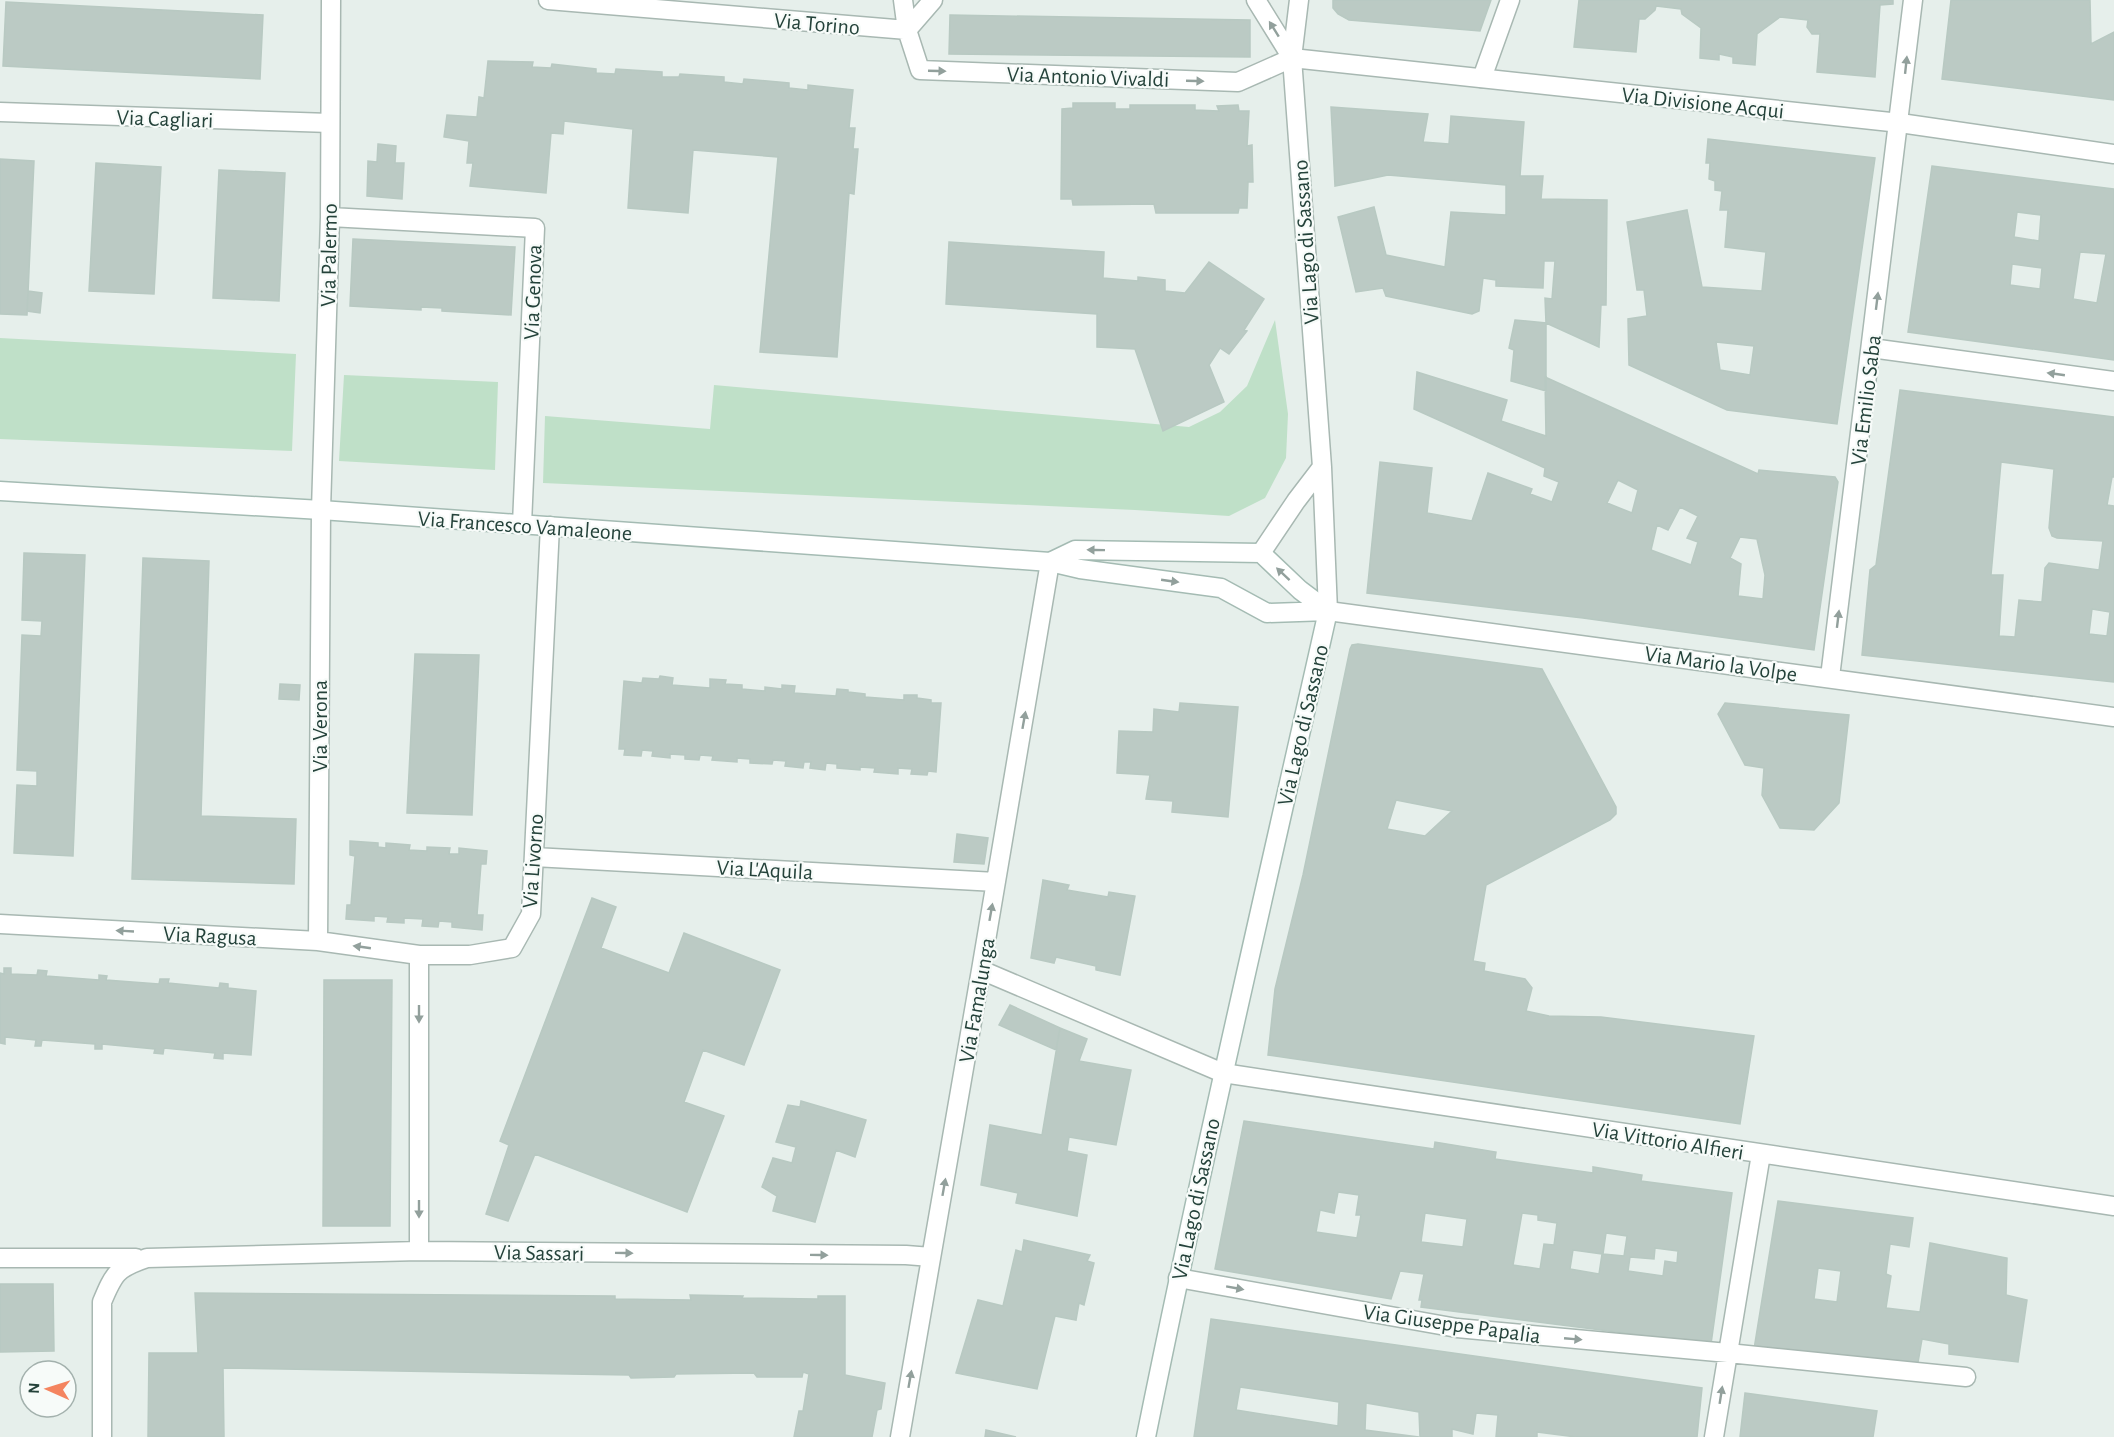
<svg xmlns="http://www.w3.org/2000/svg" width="2114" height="1437" font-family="'Alegreya Sans',sans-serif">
<rect width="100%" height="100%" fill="#e6efeb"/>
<path fill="#bfe0c8" d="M1275,320L1288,414L1286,458L1265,498L1229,516L1135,510L543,483L545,416L710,429L714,385L1189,427L1220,412L1247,386Z
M0,338L296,354L292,451L0,439Z
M344,375L498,382L495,470L339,461Z"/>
<path fill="#bbcac4" stroke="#b8c9c2" stroke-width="1.5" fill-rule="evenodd" d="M1333,0H1491L1480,31L1349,20L1338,14L1333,8Z
M1579,0H1893V4L1880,5L1875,77L1817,72L1820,34H1812L1807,27L1808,20L1780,17L1757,34L1755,65L1733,63V57L1719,54V60L1700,58L1701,28L1682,14L1681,9L1656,6L1655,10L1645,19H1639L1636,52L1574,47Z
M1951,0H2090L2091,44L2114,32V100L1942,79Z
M6,2L263,15L260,79L3,66Z
M950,15L1250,20V57L949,54Z
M488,61L533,62L532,67L551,68L552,64L596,69V73L615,74L616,69L662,72V77H679L680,74L724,77V82L743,84L744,79L789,83V88L808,90V85L853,90L849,128H855L853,149H858L854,194L849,193L837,357L760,352L778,157L693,150L688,213L628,208L633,129L564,121L563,134L551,133L546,193L470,186L473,163H467L469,141L444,137L447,115L477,117L479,97L484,98Z
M1073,103H1115V109H1130V105H1195V110L1219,111L1217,106L1238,105L1239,111H1249L1247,146L1252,145L1253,182H1248L1247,208H1239L1238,213H1156L1154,204L1073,205L1072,199H1061L1062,109L1073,108Z
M1331,107L1428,114L1423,142L1449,144L1451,116L1524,122L1520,176H1543L1541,199L1607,200L1606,305H1601L1599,347L1546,323L1545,298L1552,299L1555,261H1544L1543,288L1496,286V280L1483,278L1479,311L1472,314L1386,296L1383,288L1356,292L1338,217L1374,207L1386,255L1445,267L1451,212L1506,215V185L1388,175L1335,186Z
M1708,139L1875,158L1837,424L1727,410L1629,365L1628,319L1647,316L1644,290H1637L1627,222L1687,210L1702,287L1762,291L1766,252L1725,247L1728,210H1720L1722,191L1715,190V181L1709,179L1710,163H1706ZM1716,342L1754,346L1750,375L1720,370Z
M378,144L396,146L395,163H404L402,199L367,196L368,161L377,162Z
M0,159L34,161L27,315L0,314Z
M96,163L161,167L154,294L89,291Z
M1932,166L2114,189V360L1908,332ZM2017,212L2041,215L2039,241L2014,237ZM2080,252L2106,254L2097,303L2073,299ZM2012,264L2042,268L2040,289L2010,285Z
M219,170L285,173L279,301L213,298Z
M353,239L515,247L511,315L442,311V308L421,307V310L350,306Z
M949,242L1104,252L1103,278L1138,281V277L1165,280V291L1185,293L1209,262L1264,299L1244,330L1247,331L1229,354L1220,348L1209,365L1224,402L1163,431L1135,349L1097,347V314L946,304Z
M28,291L42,293L40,313L27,311Z
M1515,320L1546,323V391L1511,381L1514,350L1509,348Z
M1417,372L1507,400L1501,421L1546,436L1545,377L1758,474L1759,470L1835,477L1838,482L1814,650L1583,618L1367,593L1380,462L1432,468L1427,513L1472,521L1488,473L1532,489L1530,494L1552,502L1559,482L1544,476L1545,468L1414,409ZM1618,480L1638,490L1632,513L1607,503ZM1680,507L1698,516L1687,538L1698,542L1691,565L1651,550L1657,525L1668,530ZM1740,537L1757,539L1765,575L1763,599L1738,596L1741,564L1730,558Z
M1900,390L2114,417V477H2112L2107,505L2114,506V682L1862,655L1870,570L1876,565ZM2001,462L2054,469L2049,528L2052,536L2057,538L2103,541L2099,570L2049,563L2045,568L2042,602L2019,600L2015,637L1999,636L2003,575H1991ZM2092,609L2110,612L2107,636L2089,634Z
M24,553L85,555L73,856L14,853L17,785L37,786V771L17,770L22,635L41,636L42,621L22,620Z
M143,558L209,561L201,816L296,819L294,884L132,879Z
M1358,644L1542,669L1616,807V814L1610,820L1486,885L1473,961L1485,963L1484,971L1525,979L1532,988L1526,1011L1549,1016L1601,1017L1754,1036L1740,1124L1268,1055L1275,989L1303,875L1350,649L1352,645ZM1396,800L1452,811L1425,836L1387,829Z
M415,654L479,655L472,815L407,813Z
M660,676L673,678L672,685L710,688V679L726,680L725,684L742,685V689L765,691V687L782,689V685L795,686L794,693L836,696L837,689L848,690V692L865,694V697L904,700V695H917V698L931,700V703H941L936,772L928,771L927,775L911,774L912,769L898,768V774L874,772L875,768L860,767V770L837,768V764L826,763L825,770L810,768L811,762H804L803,768L785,766L786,761L773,760L772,764L750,763V759L737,758V762L712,760L713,756L700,755L699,760L685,759V755L670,754V758L652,756L653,751L642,750L641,756L624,755L625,749H619L624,681L642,683L643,678L659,679Z
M280,684L300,685L299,700L279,699Z
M1180,703L1238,707L1228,817L1172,812L1173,801L1146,799L1150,775L1117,773L1119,731L1153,732L1154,709L1179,712Z
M1725,703L1849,715L1839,803L1814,830L1780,828L1762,795L1764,768L1745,765L1718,714Z
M957,834L988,838L984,864L954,862Z
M350,841L378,843V847L386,848V843L410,845L409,850L427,851V847L450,848L449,854H459V848L487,851L486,864H481L477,915H483L482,930L452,927V922L439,921L438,927L422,926L423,919L404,918V923L387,922L388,917L374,916V921L346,919L347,905H351L355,856L350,855Z
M1043,880L1069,885L1067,890L1108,897L1109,892L1135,896L1120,975L1096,970V966L1056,957L1054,963L1031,958Z
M592,898L616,907L601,948L669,973L684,933L780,970L744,1065L703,1050L684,1102L724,1116L687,1212L535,1154L508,1221L486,1214L509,1145L500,1141Z
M4,968H11V974L37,975L38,970L47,971L46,976L99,980V975L107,976L106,980L159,984L160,979H169L168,983L219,988L220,983L228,984V988L256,991L251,1055L223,1053V1059L214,1058L215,1053L164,1048L163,1054L154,1053L155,1049L102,1044V1049H95V1044L42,1040L41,1046H35L36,1040L5,1037V1044L0,1043V973L4,974Z
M324,980H392L390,1226H323Z
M1010,1005L1060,1028L1056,1050L999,1025Z
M1060,1028L1087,1039L1079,1061L1131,1070L1116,1145L1069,1137L1067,1151L1087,1155L1077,1216L1016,1203L1018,1193L981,1185L990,1125L1042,1135Z
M801,1101L866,1120L855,1157L836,1150L815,1222L773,1211L777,1196L762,1187L773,1158L792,1163L796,1147L776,1142L788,1105L800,1107Z
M1244,1121L1434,1149L1435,1142L1496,1152L1495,1159L1593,1173V1167L1642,1175L1641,1181L1732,1193L1711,1344L1421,1307L1422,1300H1419L1424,1274L1400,1271L1391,1299L1215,1269ZM1338,1192L1359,1195L1356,1215H1361L1357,1238L1316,1232L1320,1210L1334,1213ZM1425,1213L1467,1219L1463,1247L1421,1242ZM1522,1213L1538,1215V1220L1557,1223L1554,1245L1544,1244L1540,1269L1513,1265ZM1606,1233L1627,1236L1624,1256L1603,1254ZM1655,1248L1678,1251L1677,1263L1665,1261L1663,1276L1628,1271L1630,1257L1654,1259ZM1573,1250L1602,1254L1599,1274L1570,1269Z
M1778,1201L1913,1218L1909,1247L1890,1244L1886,1274L1891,1276L1886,1308L1920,1312L1930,1243L2007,1258L2006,1295L2027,1300L2018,1362L1949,1354V1344L1922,1339L1916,1374L1754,1349ZM1818,1268L1841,1271L1837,1302L1814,1299Z
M1024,1240L1090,1255L1087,1261L1094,1263L1084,1305L1079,1303L1076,1320L1055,1316L1037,1389L956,1373L978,1300L1003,1306L1016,1250L1022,1252Z
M0,1284H53L54,1351L0,1352Z
M195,1293L615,1296V1299L691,1300L690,1295L743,1296L742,1298L818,1299V1296H845V1375L885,1383L881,1409L877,1410L872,1437H794L799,1411H803L809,1374L803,1372L802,1377H757L754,1373L676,1374L674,1377L631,1378L629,1375L223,1368L224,1437H148L149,1353H198Z
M1211,1319L1702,1388L1697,1437H1576L1537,1432V1437H1496L1498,1415L1476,1413L1473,1434L1452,1429V1437H1420L1419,1412L1366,1403L1365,1430L1419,1437H1194ZM1240,1387L1339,1402L1338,1426L1236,1410Z
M1745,1393L1877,1411L1873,1437H1740Z
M986,1430L1016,1437H985Z"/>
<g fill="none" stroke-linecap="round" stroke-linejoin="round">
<g stroke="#a8b8b2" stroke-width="21">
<path id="minor" d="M548,0L907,30
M903,0L907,30L920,70L1238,82L1292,58L1256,0
M907,30L933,0
M1482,78L1510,0
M0,112L330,123
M330,217L535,228L522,524
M1871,348L2114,381
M1328,611L2114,717
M1830,677L1913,0
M534,857L996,882
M0,924L318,941L419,955H470L512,948L531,914L550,526
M318,941L321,510L330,217L331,0
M981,970L1223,1073L2114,1206
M1761,1154L1728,1353L1966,1377
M419,1251V955
M0,1258H136
M1178,1278L1457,1328L1728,1353L1714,1437
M102,1437V1302C114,1273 117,1268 147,1258L419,1251L906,1255L931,1257
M900,1437L981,970L1050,562"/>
</g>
<g stroke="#a8b8b2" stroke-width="21">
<path id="tertiary" d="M1299,0L1292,58L1322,467L1328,611
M1292,58L1900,123L2114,154
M1261,553L1296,501L1322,467"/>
</g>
<g stroke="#a4bbb3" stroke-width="21">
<path id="secondary" d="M0,491L321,510L1050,562L1080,569L1221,588L1267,613L1328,611
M1050,562L1075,550L1261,553L1300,590L1328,611
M1146,1437C1202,1160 1266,886 1328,611"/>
</g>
<use href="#minor" stroke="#fff" stroke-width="18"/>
<use href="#tertiary" stroke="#fff" stroke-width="18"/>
<use href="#secondary" stroke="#fff" stroke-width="18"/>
</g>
<defs><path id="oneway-solid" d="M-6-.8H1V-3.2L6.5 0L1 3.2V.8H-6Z" transform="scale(1.5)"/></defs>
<g fill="#92a09c">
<use href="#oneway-solid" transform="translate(1274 29) rotate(-122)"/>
<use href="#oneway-solid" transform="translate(1906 65) rotate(-84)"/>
<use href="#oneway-solid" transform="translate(937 71) rotate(2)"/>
<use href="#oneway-solid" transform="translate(1195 81) rotate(2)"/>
<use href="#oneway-solid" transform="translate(1877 301) rotate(-83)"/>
<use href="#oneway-solid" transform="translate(2056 374) rotate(-172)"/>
<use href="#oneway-solid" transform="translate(1096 550) rotate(-179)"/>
<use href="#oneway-solid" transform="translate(1283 574) rotate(-137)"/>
<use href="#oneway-solid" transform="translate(1170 581) rotate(8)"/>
<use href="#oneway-solid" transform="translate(1838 619) rotate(-83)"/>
<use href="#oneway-solid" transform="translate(1024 720) rotate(-80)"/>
<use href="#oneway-solid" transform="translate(991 912) rotate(-80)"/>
<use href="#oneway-solid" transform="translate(125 931) rotate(-177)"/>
<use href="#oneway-solid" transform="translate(362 947) rotate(-172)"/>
<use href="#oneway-solid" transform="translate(419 1014) rotate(90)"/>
<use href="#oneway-solid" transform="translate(944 1187) rotate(-80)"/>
<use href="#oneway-solid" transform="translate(419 1209) rotate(90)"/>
<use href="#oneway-solid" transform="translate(624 1253) rotate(1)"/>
<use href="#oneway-solid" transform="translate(819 1255) rotate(1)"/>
<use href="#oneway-solid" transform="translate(1235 1288) rotate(10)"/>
<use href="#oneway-solid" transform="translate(1573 1339) rotate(5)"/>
<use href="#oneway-solid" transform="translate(910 1379) rotate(-80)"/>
<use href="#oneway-solid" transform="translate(1721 1395) rotate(-81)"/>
</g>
<g text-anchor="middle" stroke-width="4.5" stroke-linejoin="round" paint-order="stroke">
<g font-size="22" fill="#24423a" stroke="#f7fbf9">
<text transform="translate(817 23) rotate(5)" y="8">Via Torino</text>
<text transform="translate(1088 76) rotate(2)" y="8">Via Antonio Vivaldi</text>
<text transform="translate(1703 102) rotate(6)" y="8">Via Divisione Acqui</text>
<text transform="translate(165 118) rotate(2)" y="8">Via Cagliari</text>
<text transform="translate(1305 242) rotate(-94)" y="8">Via Lago di Sassano</text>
<text transform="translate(328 255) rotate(-89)" y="8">Via Palermo</text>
<text transform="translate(532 292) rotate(-88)" y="8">Via Genova</text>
<text transform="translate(1865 400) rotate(-83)" y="8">Via Emilio Saba</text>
<text transform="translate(525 525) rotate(4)" y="8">Via Francesco Vamaleone</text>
<text transform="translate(1721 663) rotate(8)" y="8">Via Mario la Volpe</text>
<text transform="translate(1302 725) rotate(-77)" y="8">Via Lago di Sassano</text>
<text transform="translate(319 726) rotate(-90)" y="8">Via Verona</text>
<text transform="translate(532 861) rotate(-86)" y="8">Via Livorno</text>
<text transform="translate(765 869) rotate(3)" y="8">Via L'Aquila</text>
<text transform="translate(210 935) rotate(3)" y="8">Via Ragusa</text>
<text transform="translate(976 1000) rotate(-80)" y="8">Via Famalunga</text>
<text transform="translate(1668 1140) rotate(9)" y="8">Via Vittorio Alfieri</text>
<text transform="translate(1195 1199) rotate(-78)" y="8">Via Lago di Sassano</text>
<text transform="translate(539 1252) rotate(1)" y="8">Via Sassari</text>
<text transform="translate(1452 1323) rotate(8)" y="8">Via Giuseppe Papalia</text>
</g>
</g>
<g transform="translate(48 1389) rotate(273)"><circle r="28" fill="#f7fbf9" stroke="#a3b1ad" stroke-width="1.5"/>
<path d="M0-4.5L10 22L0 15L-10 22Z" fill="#f4845f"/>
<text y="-9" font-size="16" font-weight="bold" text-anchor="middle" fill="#24423a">N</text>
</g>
</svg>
